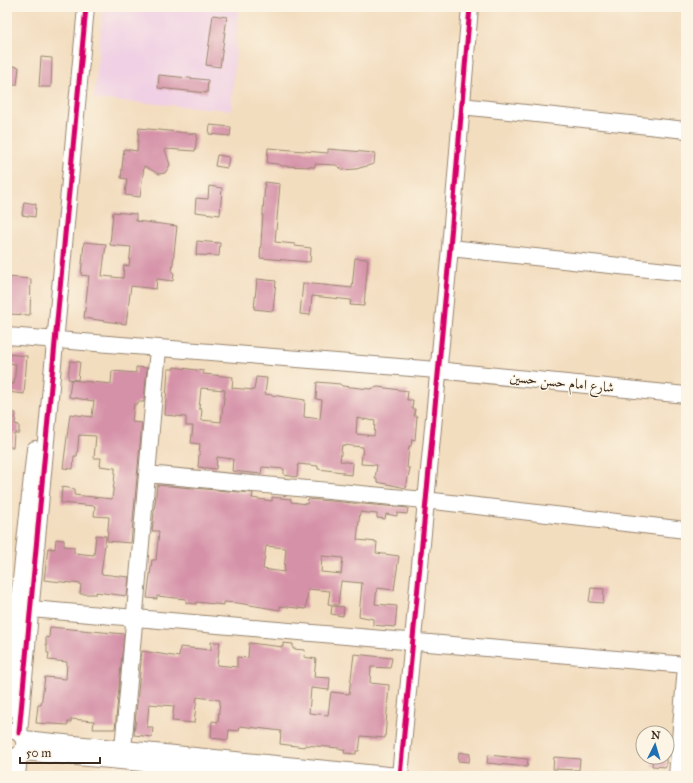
<svg xmlns="http://www.w3.org/2000/svg" width="693" height="783" font-family="'IM FELL Great Primer',Amiri,serif">
<rect width="100%" height="100%" fill="#fcf5e5"/>
<filter id="ink" filterUnits="userSpaceOnUse"><feTurbulence type="fractalNoise" baseFrequency=".025" numOctaves="2"/><feDisplacementMap in="SourceGraphic" scale="8" xChannelSelector="R" yChannelSelector="G"/><feConvolveMatrix kernelMatrix="1 2 1 2 8 2 1 2 1" color-interpolation-filters="sRGB"/></filter>
<filter id="wash" filterUnits="userSpaceOnUse"><feTurbulence type="fractalNoise" baseFrequency=".012" numOctaves="4" result="noise"/><feDisplacementMap in="SourceGraphic" scale="16" xChannelSelector="R" yChannelSelector="G"/><feGaussianBlur stdDeviation="0.9" result="paint"/><feColorMatrix in="noise" values="0 0 0 0 0 0 0 0 0 0 0 0 0 0 0 0 0 1.4 0 .05"/><feComposite in="paint" operator="in"/></filter>
<g filter="url(#wash)">
<rect width="100%" height="100%" fill="#f3ddbf"/>
<path fill="#f0d0e4" d="M103,7H239L231,110L94,99Z"/>
<g id="blocks">
<path fill="#d591a8" fill-rule="evenodd" d="M213,15L227,17L220,67L206,65Z
M41,57L52,58L51,87H39Z
M7,65L19,67L17,85H7Z
M159,75L208,80L207,93L158,88Z
M210,125L231,127L230,136L209,134Z
M139,128L197,134L195,151L165,149L170,165L165,173L159,174L144,166L140,197L125,195L127,179L121,178L124,149L137,151Z
M268,148L328,153V149L375,153L374,164L356,169L343,170L336,165L315,164V167L282,166L278,164L267,163Z
M217,155L229,157L227,168L215,166Z
M265,182L280,184L275,242L295,244V246L311,248L310,262L260,258Z
M209,186L222,188L220,215L195,212L196,198L208,199Z
M24,202L36,204L35,217L22,215Z
M113,212L136,214V221L177,226L172,272L174,273L173,281L157,279L156,289L131,286L126,324L84,318L89,276L81,275L84,242L106,244L102,276L123,278L124,265L129,266L131,247L110,245Z
M197,241L220,243L219,256L196,255Z
M355,258L368,259L364,306L350,305L351,300L312,296L310,315L300,314L303,283L352,288Z
M7,277L31,279L30,315L7,314Z
M257,279L276,281L273,311L254,309Z
M7,354L27,356L24,394L7,392V383L14,384L16,364L7,363Z
M70,361L80,362L78,380L68,379Z
M136,367L147,368L144,402H138L137,404H134L132,422L142,423L131,543L107,541L109,517L94,516L95,506L61,503L62,487L75,489L74,495L112,499L115,474V468L100,466L101,458H94L96,436L79,435L77,456H74L73,469L63,468L70,414L92,417L94,401L69,397L71,380L111,384L112,371L136,373Z
M174,367L204,371L203,374L233,377L232,388L254,390L256,377L267,378L265,394L305,400L304,417L320,419L322,400L316,399L317,382L340,384L342,386L370,389L378,387L408,391L407,400H413L412,409H415L414,416H417L415,440L412,439L411,446H409L407,468H410L406,488L377,482V479H375L377,465L361,464L363,447L342,445L340,461L353,463L352,475L343,474V472L318,469V466L298,464L297,477L284,475V469L262,467L261,474L232,471L233,459L217,457L216,469L198,467L200,444L191,443L193,426H186V417L165,415L168,369H174ZM201,388L225,390L221,422L201,420L202,409H199ZM357,418L375,421L374,436L356,434Z
M7,412L16,413L15,424L19,425V433H14L13,447H7Z
M157,485L253,493L252,498L272,501V497L291,499V502L307,504L308,499L408,508L407,514L397,513V516L386,514L385,519L377,518V514L360,512L357,540L377,542L376,553L399,556L394,590L377,588L375,604L397,606L395,627L373,625V619L359,616L362,583L341,581L338,605L328,604L330,591L308,589L306,609L280,606V610L238,603L224,602V605L196,602V604L186,603V599L157,596V599L147,598L152,560H156L159,531H152ZM266,546L286,548L284,572L263,569ZM322,556L343,558L341,574L321,572Z
M96,535L106,536L101,574L129,577L127,596L96,592V594H80L81,584L44,580L48,548L55,549L56,539L64,540V546L74,547V553L94,555Z
M591,588L604,589L603,603L589,602Z
M332,606L344,607L343,616L331,614Z
M50,627L124,634L115,729H93L94,721L71,719V722H68V725L36,723L38,705H41L45,677L66,679L67,662L48,660L49,653H47V645H46V637L49,638Z
M211,642H220L217,665L237,667V657L248,658L249,643L283,647V643L293,644V649L305,650L304,657L316,659L314,677L330,678L329,690L311,688L309,713L328,715L331,692L349,694L354,654L392,658L390,668L371,667L370,683L389,685L385,738L361,736L359,751H356V754L344,753L345,750L339,748L305,745V747L280,744L281,731L240,726L239,731L229,730L228,740L211,738L212,721L218,722L220,700L197,697L194,723L172,721L174,706L149,704L147,727H153L152,737L134,735L142,651L179,657L180,647L211,650Z
M459,752L470,754L469,762L458,761Z
M488,755L528,759L527,767L487,763Z
M554,757L580,759L579,770L553,769Z
M653,757H666V767L652,766Z"/>
</g>
</g>
<g filter="url(#ink)">
<use href="#blocks" fill-opacity="0" stroke="#97846e" stroke-width="1"/>
<g fill="none" stroke-linecap="round" stroke-linejoin="round">
<g stroke="#97846e" stroke-width="18">
<path id="minor" d="M461,106L686,130
M450,248L686,273
M7,336L437,370L686,395
M147,474L425,500L686,530
M20,612L31,609L686,665
M7,710L35,449
M7,731C30,727 30,761 7,757
M19,733L86,7
M24,739L398,776
M123,749L158,349
M23,752L282,776
M17,776L19,756
M400,776L450,248L470,7
M677,776L686,666"/>
</g>
<use href="#minor" stroke="#fff" stroke-width="16"/>
<g stroke="#fcf5e5" stroke-width="8">
<path id="cycleway" d="M19,733L86,7
M400,776L450,248L470,7"/>
</g>
<use href="#cycleway" stroke="#d6006c" stroke-width="5"/>
</g>
</g>
<g text-anchor="middle" stroke-width="3" stroke-linejoin="round" paint-order="stroke">
<g font-size="14" fill="#3b2a1e" stroke="#fcf5e5">
<text transform="translate(562 382) rotate(6)" y="5">شارع امام حسن حسين</text>
</g>
</g>
<rect width="693" height="783" fill="none" stroke="#fcf5e5" stroke-width="24"/>
<g transform="translate(655 745) rotate(5)"><circle r="19" fill="#fcf5e5" stroke="#afa495"/>
<path d="M0-3L7 15L0 10L-7 15Z" fill="#1f6fb2"/>
<text y="-6" font-size="11" font-weight="bold" text-anchor="middle" fill="#3b2a1e">N</text>
</g>
<path d="M20 757v6h80v-6" fill="none" stroke="#3b2a1e" stroke-width="2"/>
<text x="26" y="757" font-size="12" fill="#3b2a1e" stroke="#fcf5e5" stroke-width="3" paint-order="stroke">50 m</text>
</svg>
